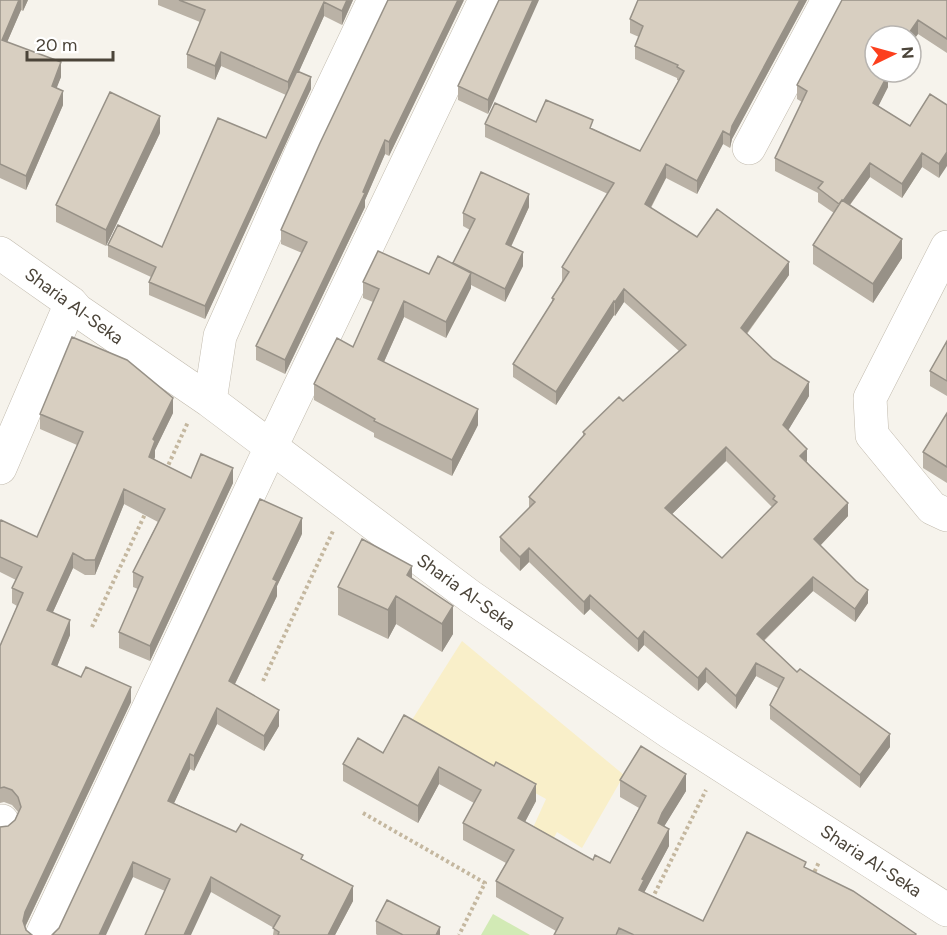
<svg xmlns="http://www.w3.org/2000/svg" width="947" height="935" font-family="Figtree,sans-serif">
<rect width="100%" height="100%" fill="#f6f3ec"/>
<path fill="#d2eab5" d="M493,914L530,935H481Z"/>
<path fill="#f9efc9" d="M462,641L624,775L582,848L557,832L547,851L527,841L546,799L410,723Z"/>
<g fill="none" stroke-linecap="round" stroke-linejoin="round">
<g stroke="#c2bbae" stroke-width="34">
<path id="minor" d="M749,148L828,0
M947,247L870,398L872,435L932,508L947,515
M0,253L71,303L77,310L210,401L471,597L671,733L947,910
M210,401L220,336L303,149L374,0
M0,468L71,303
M0,824L2,821
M42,935L271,447L485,0"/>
</g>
<path stroke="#c4b79f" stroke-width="4" stroke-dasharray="3 3" stroke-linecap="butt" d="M166,470L188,422
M92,627L146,512
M263,681L333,531
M363,813L485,883L459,935
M812,877L819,862
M652,899L706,790"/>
<use href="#minor" stroke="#fff" stroke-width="33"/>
</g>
<path fill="#bab2a6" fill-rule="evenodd" d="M0,0H28L23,11L21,10L7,42L61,77L56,88L63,105L26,190L0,178Z
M158,0H353L342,25L324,16L299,71L311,89L205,319L149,295V282L151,277L108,257V245L162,247L266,138L286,95L221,66L215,80L187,68V54L200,22L158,5Z
M464,0L389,156L385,154L365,200V207L285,374L256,360V346L302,253L281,244V230Z
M499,0L488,114L458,100V86Z
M638,0H807L732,139L730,148L723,144L697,194L666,178L651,208L697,237L789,275L747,334L809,396L788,430L807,462L848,516L820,546L868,603L855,622L813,591L764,641L797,672L890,747L860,788L770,719V705L778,688L756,676L736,709L706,682L698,691L644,645L638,652L590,609L584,615L529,562L520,571L500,551V537L529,508V497L583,437V432L623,401L679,351L624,302L615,316L614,315L556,405L513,377V364L552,303V298L562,281V267L608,194L485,137V124L536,122L593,129L640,151L679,81L677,80V78L635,59V46L639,37L630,33V19ZM726,461L772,507L722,558L672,514Z
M947,0V53L918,34L875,72H891L888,77V87L878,106L910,126L947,105L939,178L922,167L902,198L870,177L850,205L902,258L873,303L813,264V245L834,213L818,202V193L775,171V158L802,102L797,99V85Z
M160,133L106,246L56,222V205Z
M529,207L511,247L523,266L505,302L471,285V288L446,338L404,317L384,362L478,425L452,476L374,437V433L314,400V384L353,347L373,302L363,298V282L429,274L453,264L470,230L463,226V213Z
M947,341V396L930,386V371Z
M173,413L155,450V457L154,459L191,478L233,483L150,661L119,648V632L138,589L133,587V572L158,522L124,504L95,575H85L73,568L53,612L70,635L57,666L131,702L25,927L0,935L8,826L15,820L18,812L12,805L4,802L0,803V646L17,606L12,603V588L16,580L0,572V522L37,537L77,445L40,429V414Z
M947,413V483L923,468V452Z
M302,534L277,586V596L235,684L279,726L264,751L217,724L194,771L190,769L174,803L236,832L303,860L353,901L335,935H273L274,928L211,892L165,891L133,877L59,928Z
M412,579L453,634L442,652L396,624L388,639L338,615V587Z
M404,715L536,801L525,822L593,860L610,863L639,808L620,797V780L686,791L664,826L669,846L644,892L703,921L806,869L916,935H554L556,931L496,897V881L506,863L463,840V823L474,803L439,784L418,823L343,781V764L383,753Z
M376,921L440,935H377L376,934Z"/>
<path fill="#979187" d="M19,0H21V10L2,54V40Z
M23,0H28L23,11Z
M347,0H353L342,25V11Z
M458,0H464L389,156V142Z
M533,0H539L488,114V100Z
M800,0H807L732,139L730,148V135L732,126Z
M324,2V16L288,96V82Z
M918,20V34L911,44V36H907Z
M221,52V66L215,80V66Z
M61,62V77L52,100V86Z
M883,72H891L888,77V87L873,117V103Z
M311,77V89L205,319V306Z
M63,91V105L26,190V176Z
M160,116V133L106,246V230Z
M723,131V144L697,194V181Z
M385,140V154L365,200V207L285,374V360L363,192Z
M947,152V166L939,178V164Z
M922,153V167L902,198V184Z
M870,163V177L840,218V205Z
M666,164V178L645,218V204Z
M529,194V207L506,257V244Z
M902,239V258L873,303V284Z
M523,252V266L505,302V289Z
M789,262V275L741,341V328Z
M471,273V288L446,338V322Z
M624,289V302L615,316V302Z
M404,301V317L378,375V359Z
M614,301V315L556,405V392Z
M809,382V396L783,439V425Z
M173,398V413L155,450V457L149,472V457L153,439Z
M478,409V425L452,476V460Z
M726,447V461L665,521V508Z
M807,449V462L800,456Z
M233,468V483L150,661V646Z
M124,489V504L95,575V560Z
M848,503V516L814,552V539Z
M302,518V534L277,586V596L229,696V681L273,579Z
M529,548V562L520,571V557Z
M73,553V568L47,625V610Z
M412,566V594L407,603V575Z
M813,577V591L757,647V634Z
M868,590V603L855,622V609Z
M590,595V609L584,615V602Z
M396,596V624L388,639V610Z
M453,606V634L442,652V624Z
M70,620V635L52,679V664Z
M644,631V645L638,652V639Z
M756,663V676L736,709V696Z
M706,668V682L698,691V678Z
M131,687V702L25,927L23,921L25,912Z
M217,708V724L194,771V756Z
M279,710V726L264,751V736Z
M890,734V747L860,788V775Z
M190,754V769L168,816V801Z
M439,767V784L418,823V806Z
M686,774V791L662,830L658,823L662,813Z
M536,784V801L518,835V818Z
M669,829V846L644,893L639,890L642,879Z
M133,862V877L106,935H99Z
M211,877V892L191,935H184Z
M353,886V901L335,935H328Z
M440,927V935H436Z"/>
<path fill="#d8cfc1" stroke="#979187" stroke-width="1.5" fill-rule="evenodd" d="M0,0H19L2,40L61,62L52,86L63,91L26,176L0,164Z
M179,0H347L342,11L324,2L288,82L221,52L215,66L187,54L205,10Z
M388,0H458L389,142L385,140L363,192L365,193L285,360L256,346L307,242L281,230L320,143Z
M499,0H533L488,100L458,86Z
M638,0H800L732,126L730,135L723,131L697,181L666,164L645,204L697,237L717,209L789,262L741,328L773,359L809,382L783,425L807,449L800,456L848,503L814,539L856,581L868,590L855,609L813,577L757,634L797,672L800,669L890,734L860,775L770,705L784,678L756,663L736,696L706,668L698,678L644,631L638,639L590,595L584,602L529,548L520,557L500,537L535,502L529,497L585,434L583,432L619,397L623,401L686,345L624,289L615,302L614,301L556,392L513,364L554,299L552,298L569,272L562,267L614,183L485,124L495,103L536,122L546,100L593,120L590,128L640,151L684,71L677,67L678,65L635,46L643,26L630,19ZM726,447L775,496L773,499L777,502L722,558L665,508Z
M842,0H947V39L918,20L907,36H875V72H885L888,74L873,103L910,126L930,94L947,105V152L939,164L922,153L902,184L870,163L843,201L842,200L839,204L818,188L823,182L775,158L807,91L797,85Z
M297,71L311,77L205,306L149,282L156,267L108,245L118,225L162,247L218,118L266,138Z
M110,92L160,116L106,230L56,205Z
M481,172L529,194L506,244L523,252L505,289L453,263L475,219L463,213Z
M842,200L902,239L873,284L813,245Z
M378,251L429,274L438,256L471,273L446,322L404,301L378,359L478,409L452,460L374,421L375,419L314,384L337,338L353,347L379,289L363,282Z
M72,337L127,360L173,398L153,439L155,441L149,457L191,478L201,454L233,468L150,646L119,632L143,577L133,572L165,509L124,489L95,560H85L73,553L47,610L70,620L52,664L81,677L86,667L131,687L25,912L23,921L26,930L32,935H0V827L8,826L15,820L21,807L18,797L12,790L4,787L0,788V646L23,593L12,588L22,567L0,557V522L1,520L37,537L83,432L40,414Z
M947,341V381L930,371Z
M947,413V467L923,452Z
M260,499L302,518L273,579L277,581L229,681L279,710L264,736L217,708L194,756L190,754L168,801L236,832L241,824L303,855L301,859L353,886L328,935H278L279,932L273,928L280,916L211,877L184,935H145L170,879L133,862L99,935H52L59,928Z
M362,539L412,566L407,575L453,606L442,624L396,596L388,610L338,587Z
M404,715L494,766L496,762L536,784L518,818L593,860L595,855L610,863L646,796L620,780L641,746L686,774L662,813L658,823L669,829L642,879L644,880L639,890L703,921L747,832L806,862L804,867L853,891L916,934L915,935H634L619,928L616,935H554L563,918L496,881L514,850L463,823L481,790L439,767L418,806L343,764L358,738L383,753Z
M387,900L440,927L436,935H403L376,921Z"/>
<g text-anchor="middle" stroke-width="4.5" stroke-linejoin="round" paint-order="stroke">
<g font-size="18" fill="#4b4439" stroke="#fff">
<text transform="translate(74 306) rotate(36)" y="6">Sharia Al-Seka</text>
<text transform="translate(466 592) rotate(36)" y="6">Sharia Al-Seka</text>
<text transform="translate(871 861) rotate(33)" y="6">Sharia Al-Seka</text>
</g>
</g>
<g transform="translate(893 54) rotate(85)"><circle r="28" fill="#ffffff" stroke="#b7b4b0" stroke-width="1.5"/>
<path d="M0-4.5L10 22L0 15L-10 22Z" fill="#fc3f1d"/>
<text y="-9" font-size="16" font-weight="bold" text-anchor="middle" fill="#4b4439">N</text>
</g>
<path d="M27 51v9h86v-9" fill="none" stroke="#4b4439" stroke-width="3"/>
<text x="36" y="51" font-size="18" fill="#4b4439" stroke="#ffffff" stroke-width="4.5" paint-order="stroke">20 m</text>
</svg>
